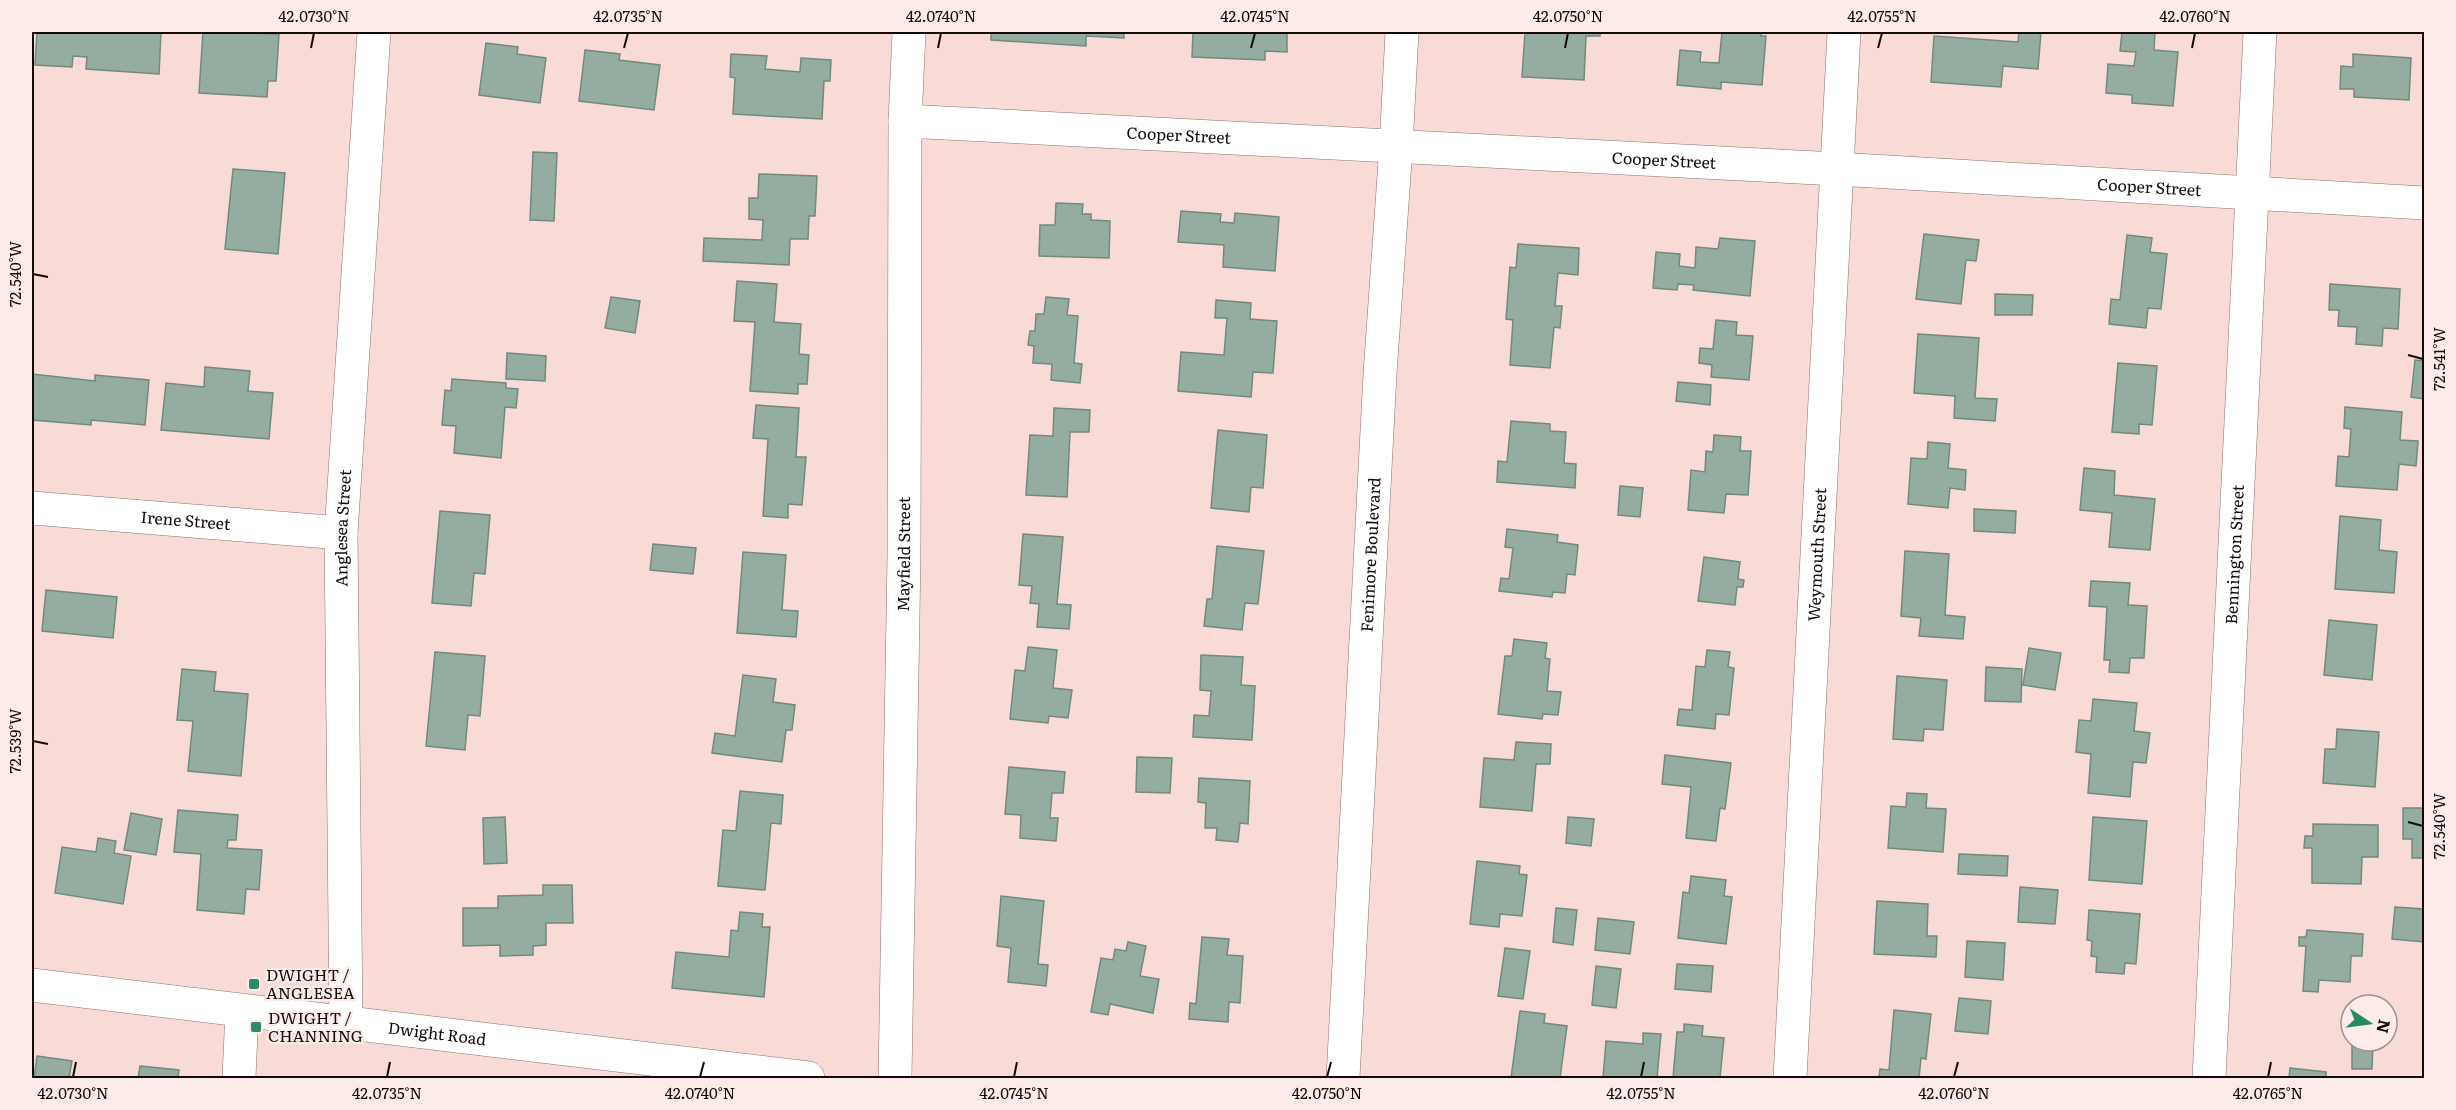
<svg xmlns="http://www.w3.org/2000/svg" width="2456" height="1110" font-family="Literata,serif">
<rect width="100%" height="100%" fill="#f8dbd7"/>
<path fill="#95ada0" stroke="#72897d" stroke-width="1.5" d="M37,32H161L159,74L86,69L87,57L73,56L72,67L35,65Z
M203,32L279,34L276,81H268L267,97L199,93Z
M991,32H1124V38L1086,36V46L991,40Z
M1193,32H1287V52L1265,51V60L1192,57Z
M1525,32H1600V36H1586L1584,80L1522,77Z
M1722,32H1761V36H1766L1762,85L1721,82V89L1677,85L1680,50L1701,52L1700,62L1719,63Z
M2019,32H2041L2038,69L2003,66L2001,87L1931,82L1934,36L2018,42Z
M2122,32H2155L2154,50L2178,52L2173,106L2132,103V95L2106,93L2108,64L2134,66L2136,52L2120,51Z
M486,43L518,47L517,54L546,58L540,103L479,95Z
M585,50L620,54L619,60L660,65L654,110L579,101Z
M731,54L767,56L765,69L800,72L801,58L831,60L830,81H824L822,119L733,114L735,78L730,77Z
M2353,54L2411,58L2409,100L2354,97V89H2340L2341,66L2353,67Z
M533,152L557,153L554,221L530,220Z
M233,169L285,173L278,254L225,249Z
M759,174L817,176L815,216H809L808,239H790L789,265L703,261L704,238L762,240L763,220L749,219V198H758Z
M1056,203L1083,204L1082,214H1091V220L1110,221L1109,258L1039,256L1040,225H1055Z
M1181,211L1221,214L1220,222L1234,223L1235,213L1279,217L1275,271L1223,267L1224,245L1178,242Z
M1924,234L1979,240L1976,261L1966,260L1961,304L1916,299Z
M2127,235L2152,238L2150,252L2167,254L2161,309L2148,308L2146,328L2109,324L2111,299L2120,300Z
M1720,238L1755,241L1750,296L1693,290L1694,285L1678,284L1677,290L1653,288L1656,252L1680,254L1679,266L1695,268L1696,247L1718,249Z
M1518,244L1579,248L1578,275L1558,273L1555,306H1562L1560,328L1554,327L1550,368L1510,365L1513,320L1506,319L1510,267L1516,268Z
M737,281L777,284L774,322L801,324L799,354L809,355L807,384H798V394L750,391L755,322L734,321Z
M2330,284L2400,289L2398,329L2383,328L2382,346L2356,344L2357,327L2338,326L2339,310H2329Z
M1995,294L2033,295L2032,315H1995Z
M611,297L640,301L635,333L605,328Z
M1046,297L1069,299L1067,315L1078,316L1074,363L1082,364L1080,383L1051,380L1052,364L1033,363L1034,346L1028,345L1030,331H1035L1036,314H1044Z
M1216,300L1251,303L1250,319L1277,321L1273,373L1253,372L1251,397L1178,391L1181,352L1224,355L1227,318H1215Z
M1716,320L1737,322L1736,335L1753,336L1749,380L1711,377L1712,365L1699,363L1700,348L1713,349Z
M1918,334L1979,338L1975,398L1997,399L1995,421L1954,418L1955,396L1914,393Z
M507,353L546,356L545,381L506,379Z
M2415,360L2424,361V399L2411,397Z
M2118,363L2157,366L2152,425L2139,424V434L2112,432Z
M205,367L250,371L248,391L273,393L269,439L161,430L166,383L204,387Z
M32,374L95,381V375L149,380L145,425L91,420V425L32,420Z
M452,379L506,383V388L518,389L516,408L505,407L501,458L454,453L456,426L442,425L445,390L451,391Z
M1678,382L1711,385L1710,405L1676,401Z
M756,405L799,408L796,457H806L802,505L788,504V518L763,516L768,439L753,438Z
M2345,407L2402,412L2400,440L2418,441L2416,466L2399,464L2397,490L2336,486L2338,456L2349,457L2351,429L2344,428Z
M1054,408L1090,410L1089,432H1070L1067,497L1026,495L1030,435L1053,436Z
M1511,421L1550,424V431L1566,432L1564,463L1576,464L1575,488L1497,482L1498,461L1507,462Z
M1218,430L1267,435L1263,488L1251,487L1249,512L1211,508Z
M1714,435L1741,437L1740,451H1751L1748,495L1726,494L1724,513L1688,510L1691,470L1705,472L1706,451L1713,452Z
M1928,442L1950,444L1948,468L1966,470L1965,490L1950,488L1948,508L1908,504L1911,458L1927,459Z
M2084,468L2115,471L2114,495L2155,499L2150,550L2109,547L2112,513L2080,510Z
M1620,486L1643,488L1640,517L1618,515Z
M1974,509L2016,511L2015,533L1974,531Z
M440,511L490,515L485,574L474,573L471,606L432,603Z
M2340,516L2381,520L2379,550L2397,552L2394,593L2335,589Z
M1507,529L1558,535L1557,542L1578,545L1575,575L1567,574L1565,593L1553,592L1552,597L1499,591L1501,578L1509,579L1513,548L1505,547Z
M1023,534L1063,537L1057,604L1071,605L1069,629L1037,627L1039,604L1030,603L1032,586L1019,585Z
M653,544L696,548L693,574L650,570Z
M1217,546L1264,551L1258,604L1245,603L1242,630L1204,626L1207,599H1212Z
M1905,551L1949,554L1945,615L1965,617L1963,639L1919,636L1921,618L1901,616Z
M743,552L786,555L782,610L798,611L796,637L737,633Z
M1704,557L1740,562L1738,579L1744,580L1743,587H1737L1735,605L1698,601Z
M2091,581L2130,583L2128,605L2147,606L2144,658H2130L2129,673L2109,672L2110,660H2104L2107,607L2089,606Z
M46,590L117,597L113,638L42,631Z
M2329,620L2377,625L2372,680L2324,675Z
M1514,639L1547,643L1545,658L1550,659L1547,691L1561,692L1558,715L1543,714L1542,719L1498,714L1505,656H1512Z
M1028,647L1057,650L1053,688L1072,690L1068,718L1049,716L1048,723L1010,719L1015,670L1025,671Z
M2029,648L2061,653L2055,690L2023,685Z
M1707,650L1730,652L1728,667L1734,668L1729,715L1716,714L1715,729L1677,725L1679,709L1692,710L1696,666L1705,667Z
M435,652L485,656L480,716L468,715L465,750L426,746Z
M1201,655L1243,657L1241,685L1255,686L1252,740L1193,737L1194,715L1209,716L1211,691L1200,690Z
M1986,667L2022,669L2021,702L1985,701Z
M182,669L216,672L214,691L248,694L241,776L188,771L193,721L177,720Z
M743,675L776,679L773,702L795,705L792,730H786L782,762L712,753L715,733L735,736Z
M1897,676L1947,680L1943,730L1924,729L1923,741L1893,739Z
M2093,699L2137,703L2134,731L2150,733L2146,763L2133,762L2130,797L2088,793L2091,754L2076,752L2079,720L2091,721Z
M2337,729L2379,732L2375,787L2323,783L2325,749H2336Z
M1516,742L1551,744L1550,764H1536L1532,811L1480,807L1484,758L1514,760Z
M1665,755L1731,763L1725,809L1720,808L1716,841L1686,838L1691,787L1662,784Z
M1137,757L1172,758L1170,793L1136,792Z
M1009,767L1065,772L1063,793H1052L1050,818H1058L1056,841L1020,838L1021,815L1005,814Z
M1199,778L1250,781L1248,824L1240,823L1238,842L1216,840L1217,828H1205L1206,803L1198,802Z
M740,791L783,795L781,824L771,823L765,890L718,886L723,830L736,831Z
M1907,793L1927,794L1926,808L1946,809L1943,852L1888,848L1891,806L1906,807Z
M2403,808H2424V858H2412V839H2403Z
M178,810L238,815L236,840H228L227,848L262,850L259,890L246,889L244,914L197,910L201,854L174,852Z
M131,813L162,819L156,855L124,850Z
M505,817L507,863L484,864L483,818Z
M1568,817L1594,819L1591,846L1566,843Z
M2093,817L2147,821L2142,884L2089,880Z
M2313,824L2378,825V857H2362L2361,884L2312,883V848H2304L2305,836H2313Z
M98,838L116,841L114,853L131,856L123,904L55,893L62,847L96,852Z
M1959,854L2008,856L2007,876L1958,874Z
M1477,861L1520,866L1519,874L1527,875L1522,916L1500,914L1499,927L1470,924Z
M1691,876L1726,880L1724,896L1732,897L1726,944L1678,938L1683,892L1689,893Z
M543,885H572L573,923H546V945L533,946V955L500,956V945L463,946V908H498V896L543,895Z
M2020,887L2058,890L2055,924L2018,922Z
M1001,896L1044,901L1038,964L1048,965L1046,986L1008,982L1011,948L997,946Z
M1877,901L1928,904L1927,936H1937L1936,957L1874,954Z
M2395,907L2424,909V942L2392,939Z
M1556,908L1577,910L1573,945L1553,942Z
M2089,910L2140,914L2136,964L2125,963L2124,974L2096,972L2097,957L2091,956L2092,941L2087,940Z
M740,912L763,914L762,927H770L764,997L672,988L676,952L729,957L731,930L738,931Z
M1598,918L1634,922L1630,954L1595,950Z
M2307,930L2363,934L2362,956H2351L2350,982L2319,980L2318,992L2303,991L2306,946H2299V937H2306Z
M1202,937L1229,939L1227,955L1243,956L1240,1003L1229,1002L1228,1022L1189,1019L1190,1003L1196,1004Z
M1967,941L2005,943L2003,980L1965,977Z
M1128,942L1146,946L1140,976L1159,979L1153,1013L1110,1004L1108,1015L1091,1012L1101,958L1113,960L1115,949L1126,951Z
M1505,948L1530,951L1523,999L1498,996Z
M1677,964L1713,966L1711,992L1675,989Z
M1596,966L1621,969L1616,1008L1592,1005Z
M1959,998L1991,1001L1988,1034L1955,1031Z
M1894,1010L1931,1014L1926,1059L1921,1058L1919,1078H1879L1880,1069L1889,1070Z
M1520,1011L1545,1014L1544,1023L1567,1026L1560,1078H1511Z
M1684,1024L1703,1026L1702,1036L1724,1038L1720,1078H1673L1677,1032H1684Z
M1643,1033L1661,1034L1657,1078H1603L1606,1041L1643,1044Z
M2352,1041H2373L2372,1069H2352Z
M37,1056L72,1061L69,1078H34Z
M140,1066L179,1070L178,1078H138Z
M2290,1068L2326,1072V1078H2289Z"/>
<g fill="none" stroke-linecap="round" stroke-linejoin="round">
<g stroke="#8b716e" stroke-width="34">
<g id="minor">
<path id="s1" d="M905,121L1837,169L2424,203"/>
<path id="s2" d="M32,508L341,533"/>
<path id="s3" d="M346,1024L341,533L374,32"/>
<path d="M239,1078L242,1011"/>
<path id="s4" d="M895,1078L904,557L905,121L909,32"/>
<path id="s5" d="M1343,1078L1380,374L1396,147L1402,32"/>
<path id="s6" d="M1790,1078L1844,32"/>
<path id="s7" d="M2209,1078L2260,32"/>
</g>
</g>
<g stroke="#8b716e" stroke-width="34">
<g id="major">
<path id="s8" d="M32,985L808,1078"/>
</g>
</g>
<use href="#minor" stroke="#fff" stroke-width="33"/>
<use href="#major" stroke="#fff" stroke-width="33"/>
</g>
<path fill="none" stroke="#130908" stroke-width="2" d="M311,48L314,33M624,48L628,33M938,48L941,33M1251,48L1255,33M1565,48L1568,33M1878,48L1882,33M2192,48L2195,33M33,274L48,277M2408,355L2423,359M33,741L48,744M2408,822L2423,826M73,1077L76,1062M387,1077L390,1062M700,1077L704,1062M1014,1077L1017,1062M1327,1077L1331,1062M1641,1077L1644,1062M1954,1077L1958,1062M2268,1077L2271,1062"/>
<g fill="#288962" stroke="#fdebe9" stroke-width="2">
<rect x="248" y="978" width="12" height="12" rx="3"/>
<rect x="250" y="1021" width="12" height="12" rx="3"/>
</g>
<g text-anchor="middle" stroke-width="4.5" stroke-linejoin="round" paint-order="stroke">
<g font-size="16" fill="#130908" stroke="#fdebe9">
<text dy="6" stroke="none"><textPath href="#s1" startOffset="274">Cooper Street</textPath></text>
<text dy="6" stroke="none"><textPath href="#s1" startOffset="760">Cooper Street</textPath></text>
<text dy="6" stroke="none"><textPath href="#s1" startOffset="1246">Cooper Street</textPath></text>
<text dy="6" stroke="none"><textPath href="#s2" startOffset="154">Irene Street</textPath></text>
<text dy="6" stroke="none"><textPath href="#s3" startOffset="496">Anglesea Street</textPath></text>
<text dy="6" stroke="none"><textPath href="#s4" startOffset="524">Mayfield Street</textPath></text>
<text dy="6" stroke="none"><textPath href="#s5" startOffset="524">Fenimore Boulevard</textPath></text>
<text dy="6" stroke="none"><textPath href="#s6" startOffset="524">Weymouth Street</textPath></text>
<text dy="6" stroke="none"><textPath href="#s7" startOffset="524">Bennington Street</textPath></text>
<text dy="6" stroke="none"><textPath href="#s8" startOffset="408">Dwight Road</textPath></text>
</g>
<g font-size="16" fill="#130908" stroke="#fdebe9" text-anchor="start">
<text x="266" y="981">DWIGHT /<tspan x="266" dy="18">ANGLESEA</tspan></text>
<text x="268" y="1024">DWIGHT /<tspan x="268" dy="18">CHANNING</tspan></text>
</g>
</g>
<rect width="2456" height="1110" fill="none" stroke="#fdebe9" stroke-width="66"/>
<g transform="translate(2369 1023) rotate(103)"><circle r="28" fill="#fdebe9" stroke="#9f918f" stroke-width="1.5"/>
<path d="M0-4.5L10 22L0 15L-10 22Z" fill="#288962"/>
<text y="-9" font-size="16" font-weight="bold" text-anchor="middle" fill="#130908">N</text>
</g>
<rect x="33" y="33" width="2390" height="1044" fill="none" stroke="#130908" stroke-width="2"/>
<g font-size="15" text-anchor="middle" fill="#130908">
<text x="314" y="22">42.0730°N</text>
<text x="628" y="22">42.0735°N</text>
<text x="941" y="22">42.0740°N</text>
<text x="1255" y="22">42.0745°N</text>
<text x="1568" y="22">42.0750°N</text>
<text x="1882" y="22">42.0755°N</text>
<text x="2195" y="22">42.0760°N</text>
<text transform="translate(16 274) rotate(-90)" y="5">72.540°W</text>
<text transform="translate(2440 359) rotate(-90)" y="5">72.541°W</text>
<text transform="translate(16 741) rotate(-90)" y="5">72.539°W</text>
<text transform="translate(2440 826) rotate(-90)" y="5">72.540°W</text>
<text x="73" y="1099">42.0730°N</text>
<text x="387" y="1099">42.0735°N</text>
<text x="700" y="1099">42.0740°N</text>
<text x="1014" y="1099">42.0745°N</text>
<text x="1327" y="1099">42.0750°N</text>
<text x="1641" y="1099">42.0755°N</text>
<text x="1954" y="1099">42.0760°N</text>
<text x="2268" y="1099">42.0765°N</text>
</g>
</svg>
